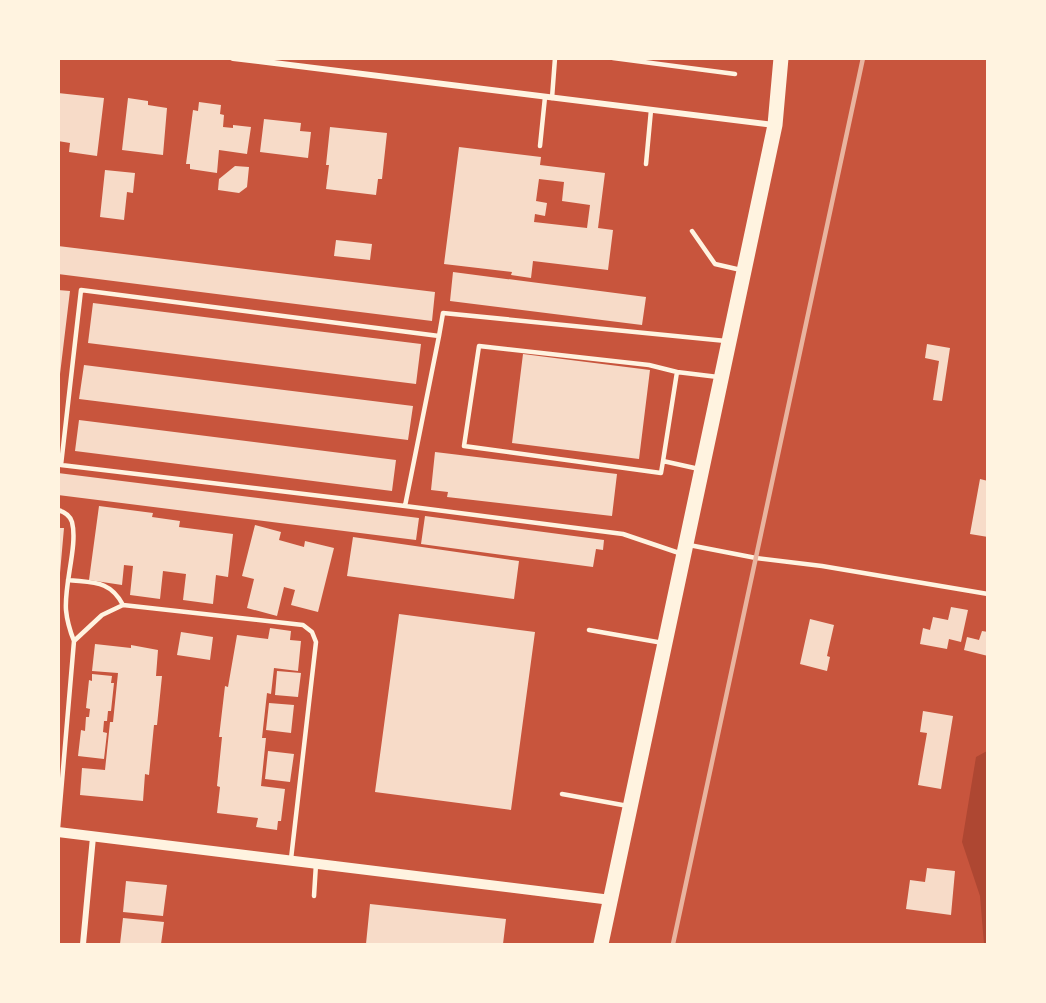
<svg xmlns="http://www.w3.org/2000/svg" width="1046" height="1003" font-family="'DM Sans',sans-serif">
<rect width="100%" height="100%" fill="#c8553d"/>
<path fill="#ae4732" d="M987,751L988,944H984L980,896L962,842L976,757Z"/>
<path fill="#f7dbc8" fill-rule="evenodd" d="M58,93L104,98L97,156L69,152L70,143L58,141Z
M128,98L148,101V105L167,108L163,155L122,150Z
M199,102L221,105L220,114L224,115L223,127L233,128V125L251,127L247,154L219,150L217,173L190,169V164H186L193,110L198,111Z
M264,119L301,123L300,131L311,132L308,158L260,152Z
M330,127L387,133L382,179H378L376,195L326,189L329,165H326Z
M459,147L541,157L540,165L605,173L598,228L613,230L608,270L533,261L531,278L511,275L512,272L444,264ZM539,179L564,182L562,201L590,205L587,228L534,222L535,214L545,216L547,203L536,201Z
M235,166L249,167L247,187L239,193L218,190L219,179Z
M105,170L135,173L133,193L127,192L124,220L100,217Z
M336,240L372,244L370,260L334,256Z
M58,246L435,292L432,321L58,274Z
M453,272L646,297L642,325L450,301Z
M58,290L70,291L60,374H58Z
M93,303L421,344L416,384L88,343Z
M927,344L950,348L942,401L933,400L939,361L925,358Z
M523,354L650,370L639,459L512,443Z
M84,365L413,406L408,440L79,399Z
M79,420L396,460L392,491L75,451Z
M435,452L617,474L612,516L447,497L448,492L431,490Z
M58,473L419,518L416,540L58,495Z
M980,479L988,481V537L970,534Z
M99,506L153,513L152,517L180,521L179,527L233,534L228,577L216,575L213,604L183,600L186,574L163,571L160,599L130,595L133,566L124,565L122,585L89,580Z
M425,516L604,540L603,550L596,549L593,567L421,544Z
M255,525L281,532L279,540L304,547L305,541L334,548L318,612L291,605L295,590L284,587L277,616L247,608L254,579L242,576Z
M58,528H64L60,573L58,572Z
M353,537L519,561L514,599L347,576Z
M951,607L968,610L961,642L949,639L947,649L920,644L923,628L930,630L933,617L948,620Z
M399,614L535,632L511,810L375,792Z
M810,619L834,625L827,656L830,657L827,671L800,664Z
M270,628L291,631L290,640L301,641L298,671L274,668L271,694L267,693L262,738H266L261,786L285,789L281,821H278L277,830L256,827L258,818L217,813L220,787L217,786L222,737H219L225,686L228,687L237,635L268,639Z
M982,631L988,632V656L964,650L967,637L979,640Z
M181,632L213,637L210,660L177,655Z
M95,644L131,648V645L158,650L156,676H162L157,725H154L149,775L145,774L143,801L80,795L82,768L105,770L110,722H113L118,673L92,671Z
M277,671L301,673L298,697L275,695Z
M92,674L112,676L111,683H114L111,711H108L107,721H104L103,732L107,733L104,759L78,756L81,730L85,731L86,717H89L90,709L86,708L89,680L92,681Z
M269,703L294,705L291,733L266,730Z
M923,711L953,716L941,789L918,785L927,733L920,732Z
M268,751L294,754L290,782L265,779Z
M927,868L955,871L951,915L906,909L910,880L925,882Z
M126,881L167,885L163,916L123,912Z
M370,904L506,919L503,944H366Z
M123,918L164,922L161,944H120Z"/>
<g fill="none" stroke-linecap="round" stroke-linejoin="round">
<path stroke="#fff3e0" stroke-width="4.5" d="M613,58L735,74
M552,98L555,58
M540,146L545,97
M646,164L651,110
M692,231L715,264L741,270
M439,336L81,290L61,465L405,506L439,336L443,313L726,341
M663,461L661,473L464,446L479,346L649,365L677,372
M699,469L663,461L677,372L718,377
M405,506L623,534L682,554
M58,510C65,512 70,515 72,522C78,545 64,584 66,610C67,621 70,631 74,641L58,828
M689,545L756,558L822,566L988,594
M68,580C93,583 110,580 123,605
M589,630L663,643
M74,641L102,615L123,605L303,625L312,632L316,642L291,859
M562,794L628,806
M314,896L316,864"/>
<path stroke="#fff3e0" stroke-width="6" d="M233,58L774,125
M83,944L93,837"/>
<path stroke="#fff3e0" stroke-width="10" d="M58,832L611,900"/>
<path stroke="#fff3e0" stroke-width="15" d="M601,944L775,125L781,58"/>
<path stroke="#e9b49f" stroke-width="4.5" d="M673,944L863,58"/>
</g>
<rect width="1046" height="1003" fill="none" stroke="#fff3e0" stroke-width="120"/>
</svg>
